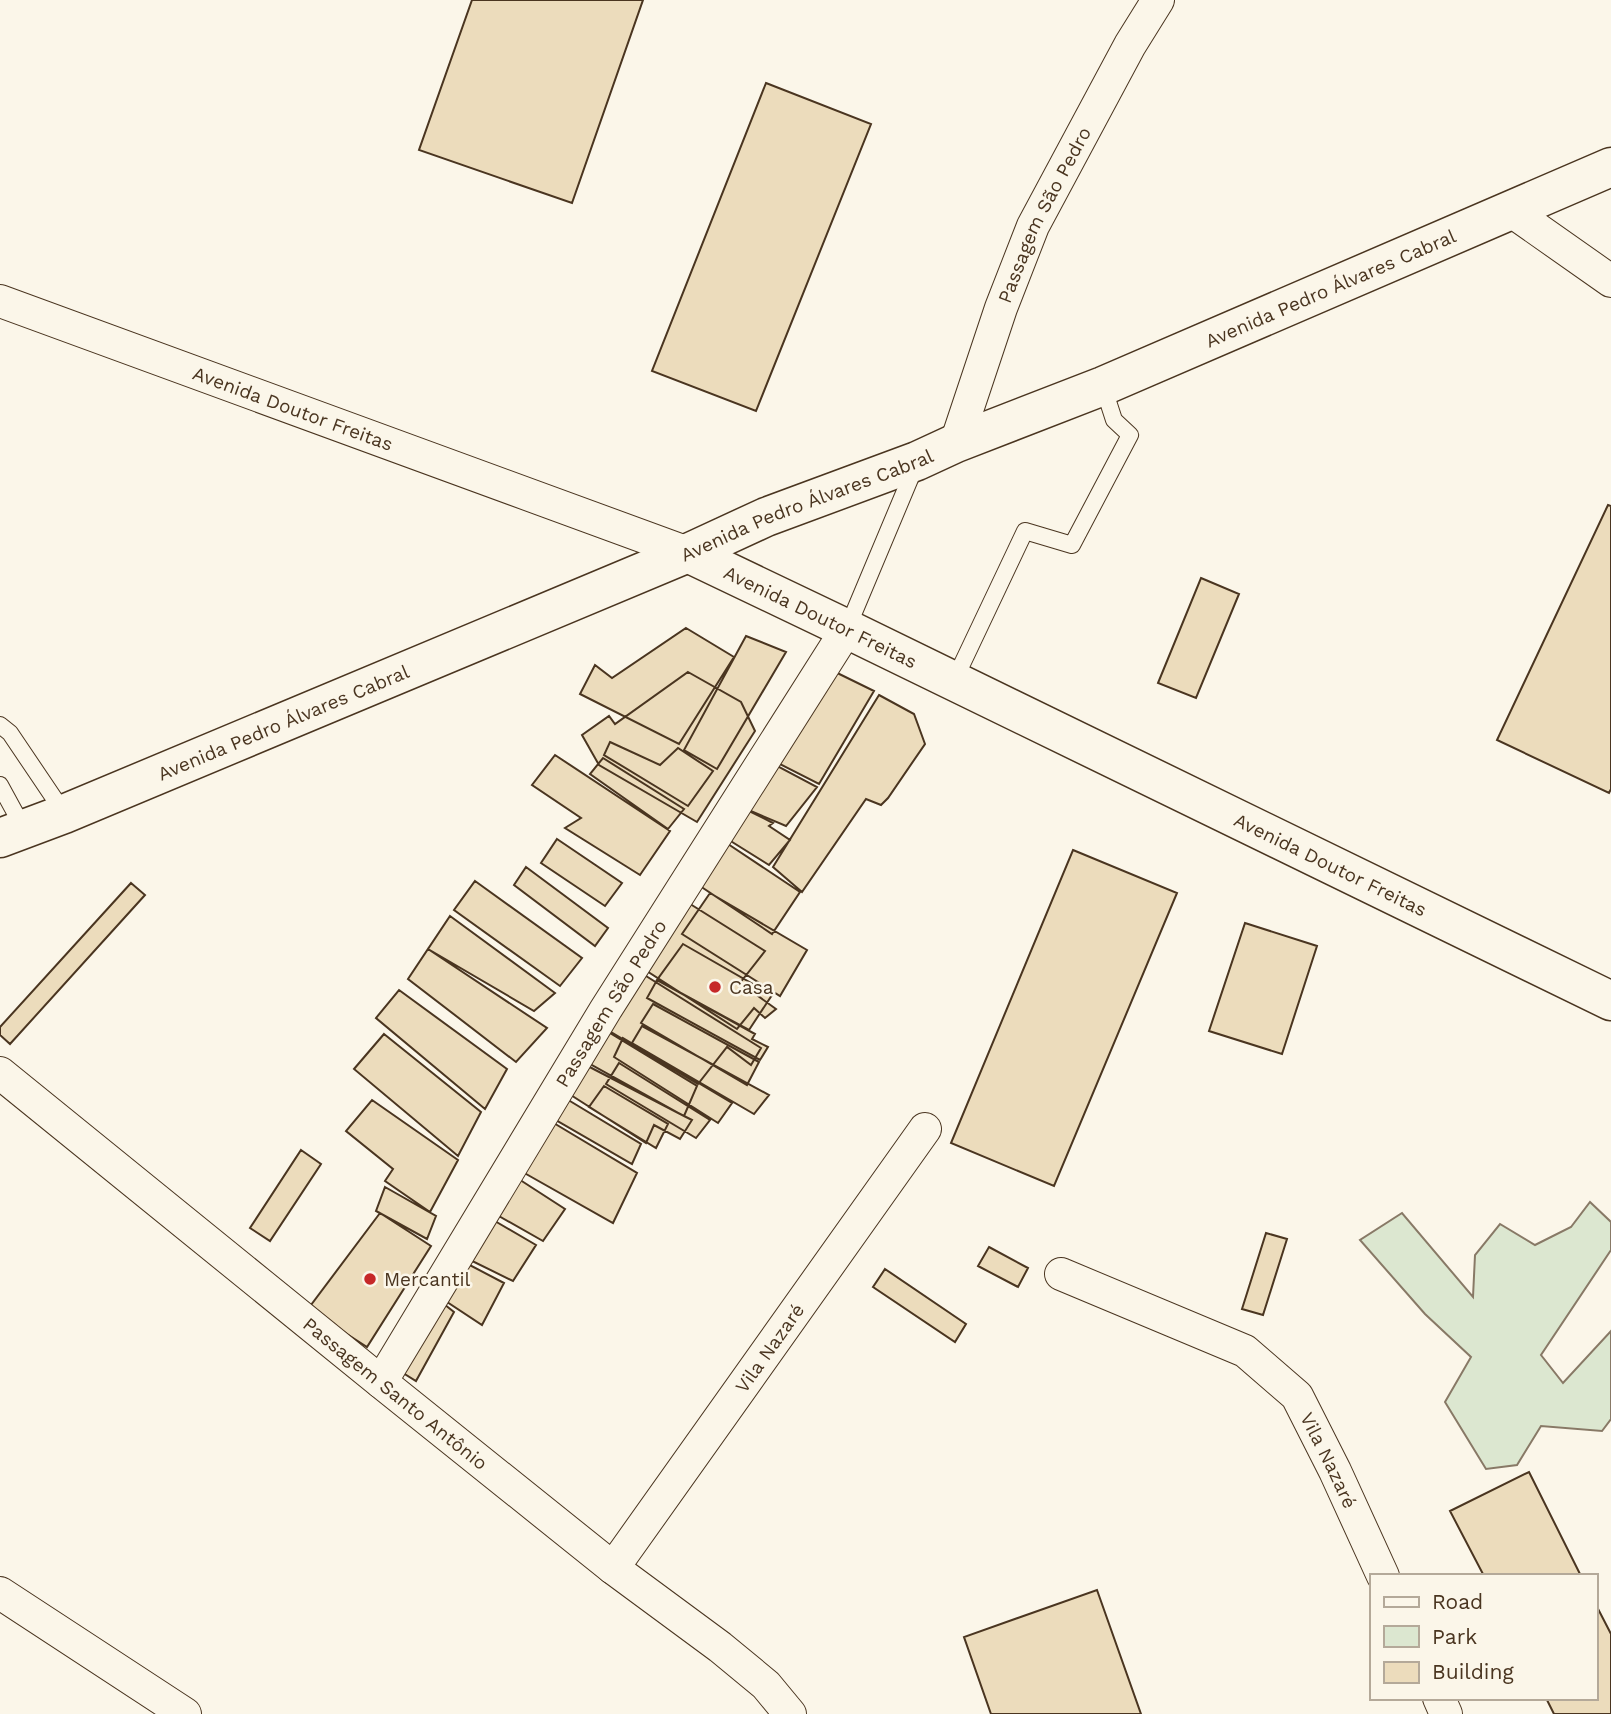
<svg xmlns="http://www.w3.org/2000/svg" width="1611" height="1714" font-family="'Work Sans',sans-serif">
<rect width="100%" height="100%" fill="#fbf6e9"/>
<path fill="#dce7d0" stroke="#887966" stroke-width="2" d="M1590,1202L1611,1222V1250L1541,1355L1563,1383L1611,1331V1419L1602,1431L1541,1426L1517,1465L1486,1469L1445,1402L1471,1357L1425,1314L1360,1240L1402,1213L1473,1297L1475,1255L1500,1224L1535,1245L1571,1227Z"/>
<path fill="#ecdcbc" stroke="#4a3520" stroke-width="2" d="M472,0H643L572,203L419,150Z
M766,83L871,124L756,411L652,371Z
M1608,505L1611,506V789L1609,793L1497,740Z
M1201,578L1239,594L1196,698L1158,683Z
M686,628L734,657L679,744L580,694L595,665L612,678Z
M746,636L786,652L717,769L684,750Z
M823,666L874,691L819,784L772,760Z
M688,672L741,702L755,731L697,822L599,765L582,735L609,716L615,724Z
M879,695L914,714L925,744L888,798L881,805L866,799L802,892L773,867Z
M610,742L660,765L678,748L713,771L688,806L604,755Z
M555,755L670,831L640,875L565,828L581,818L532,785Z
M603,758L684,809L668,829L590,774Z
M764,759L817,787L786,826L739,806Z
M739,806L773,823L769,826L790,840L769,865L721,835Z
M557,839L622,883L605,906L541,863Z
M725,842L800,892L772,934L697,884Z
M1073,850L1177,893L1054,1186L951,1143Z
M526,867L608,928L595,946L514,885Z
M475,881L582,958L560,986L454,910Z
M131,883L145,895L10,1044L0,1035V1027Z
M710,893L807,950L780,996L682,934Z
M687,902L765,951L740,983L776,1009L765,1018L754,1008L737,1029L639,966Z
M450,916L555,993L534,1011L428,949Z
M1245,923L1317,946L1282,1054L1209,1031Z
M683,944L772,995L749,1030L657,980Z
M428,949L547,1028L516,1062L408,979Z
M638,971L761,1048L751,1065L727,1047L698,1084L601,1026Z
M657,980L755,1034L752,1039L768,1047L760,1060L647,998Z
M399,990L507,1069L485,1109L376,1018Z
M653,1004L759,1062L747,1085L641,1023Z
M642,1026L769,1095L754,1114L632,1043Z
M600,1027L697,1086L684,1116L583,1060Z
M384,1034L481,1112L458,1156L354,1069Z
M623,1038L732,1103L718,1123L614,1057Z
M580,1062L684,1116L692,1120L680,1139L654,1125L646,1143L563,1090Z
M619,1063L710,1120L696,1138L606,1084Z
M604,1086L668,1124L656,1148L589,1107Z
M560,1095L641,1144L632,1164L549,1116Z
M372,1100L458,1160L430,1212L385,1181L393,1169L346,1131Z
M542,1116L637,1173L613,1223L512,1166Z
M301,1150L321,1164L270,1241L250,1228Z
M514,1176L565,1209L543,1241L490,1211Z
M385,1187L436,1216L427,1239L376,1211Z
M380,1213L431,1246L367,1347L325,1320L305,1313Z
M488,1217L536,1245L513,1281L464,1257Z
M1266,1233L1287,1239L1263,1315L1242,1309Z
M989,1247L1028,1268L1018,1287L978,1266Z
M462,1261L504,1283L482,1325L438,1296Z
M885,1269L966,1324L955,1342L873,1287Z
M435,1297L454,1312L416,1381L395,1368Z
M1529,1472L1581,1576H1484L1450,1511Z
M1097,1590L1141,1714H991L964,1637Z
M1595,1603L1611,1634V1714H1554L1546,1698H1595Z"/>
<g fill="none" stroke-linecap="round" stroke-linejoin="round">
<g stroke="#4a3520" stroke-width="18">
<path id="lane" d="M847,629L915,467
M954,681L1025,531L1072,545L1130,435L1114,420L1103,386
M0,725L10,733L64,813
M0,785L24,829"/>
</g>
<g stroke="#4a3520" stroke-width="34">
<g id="street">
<path d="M1510,210L1611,281"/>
<path id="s1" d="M0,301L688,553"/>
<path id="s2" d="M956,443L1001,308L1033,226L1130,45L1158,0"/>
<path id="s3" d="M0,1073L381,1382L613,1568L720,1647L766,1685L790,1714"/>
<path id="s4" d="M1061,1274L1245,1351L1297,1396L1335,1471L1383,1576"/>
<path id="s5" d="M381,1382L606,1009L847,629"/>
<path id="s6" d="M613,1568L925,1129"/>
<path d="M0,1593L185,1714"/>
<path d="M1439,1698L1446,1714"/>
</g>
</g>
<g stroke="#4a3520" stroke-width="41">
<g id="secondary">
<path id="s7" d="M688,553L847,629L1611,1001"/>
</g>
</g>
<g stroke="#4a3520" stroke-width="41">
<g id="primary">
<path id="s8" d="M0,838L64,814L688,553L766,517L917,461L956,443L1103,386L1611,167"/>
</g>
</g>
<use href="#lane" stroke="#fbf6e9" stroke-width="16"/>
<use href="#street" stroke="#fbf6e9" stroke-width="32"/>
<use href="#secondary" stroke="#fbf6e9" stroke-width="38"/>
<use href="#primary" stroke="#fbf6e9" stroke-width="38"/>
</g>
<g fill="#c62828" stroke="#fbf6e9" stroke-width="2.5">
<circle cx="715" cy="987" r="7"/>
<circle cx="370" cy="1279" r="7"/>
</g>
<g text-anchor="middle" stroke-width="5" stroke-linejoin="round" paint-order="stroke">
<g font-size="19" fill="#4a3520" stroke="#fbf6e9">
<text dy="7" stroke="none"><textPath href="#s2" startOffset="245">Passagem São Pedro</textPath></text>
<text dy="7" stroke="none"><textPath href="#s8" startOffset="1440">Avenida Pedro Álvares Cabral</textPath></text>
<text dy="7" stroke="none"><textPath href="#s1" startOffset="312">Avenida Doutor Freitas</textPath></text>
<text dy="7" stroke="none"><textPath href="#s8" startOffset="873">Avenida Pedro Álvares Cabral</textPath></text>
<text dy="7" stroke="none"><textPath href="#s7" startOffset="147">Avenida Doutor Freitas</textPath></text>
<text dy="7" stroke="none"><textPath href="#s8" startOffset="306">Avenida Pedro Álvares Cabral</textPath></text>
<text dy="7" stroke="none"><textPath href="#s7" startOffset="714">Avenida Doutor Freitas</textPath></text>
<text dy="7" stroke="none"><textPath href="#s5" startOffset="443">Passagem São Pedro</textPath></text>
<text dy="7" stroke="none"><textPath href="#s6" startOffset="270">Vila Nazaré</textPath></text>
<text dy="7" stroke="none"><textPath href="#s3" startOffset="509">Passagem Santo Antônio</textPath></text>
<text dy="7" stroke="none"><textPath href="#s4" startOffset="340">Vila Nazaré</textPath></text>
</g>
<g font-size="19" fill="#4a3520" stroke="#fbf6e9" text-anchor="start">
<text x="729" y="994">Casa</text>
<text x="384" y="1286">Mercantil</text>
</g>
</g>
<rect x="1370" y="1574" width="228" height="126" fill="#fbf6e9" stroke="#b4a999" stroke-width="2"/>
<rect x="1384" y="1597" width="35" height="10" fill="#fbf6e9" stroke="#b4a999" stroke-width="2"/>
<text x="1432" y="1609" font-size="21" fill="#4a3520">Road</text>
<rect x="1384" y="1626" width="35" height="21" fill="#dce7d0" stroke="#b4a999" stroke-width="2"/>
<text x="1432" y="1644" font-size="21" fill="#4a3520">Park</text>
<rect x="1384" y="1662" width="35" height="21" fill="#ecdcbc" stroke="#b4a999" stroke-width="2"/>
<text x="1432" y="1679" font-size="21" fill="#4a3520">Building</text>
</svg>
